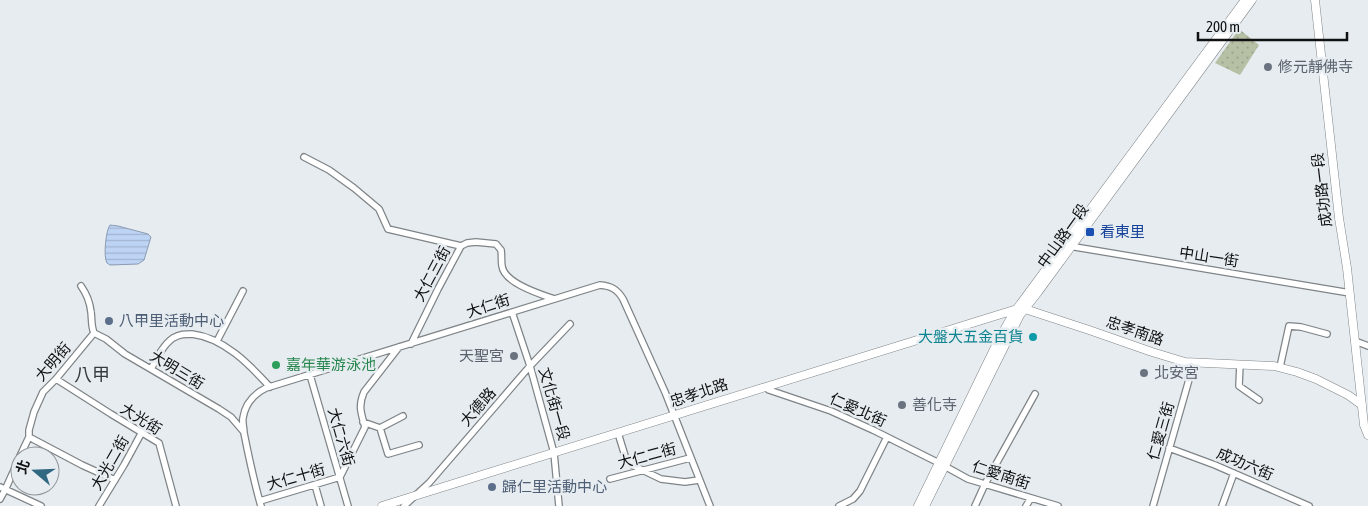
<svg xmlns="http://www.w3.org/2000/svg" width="1368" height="506" font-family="'Asap Condensed','Noto Sans TC',sans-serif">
<defs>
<pattern id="green-dots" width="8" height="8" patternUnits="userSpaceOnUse" patternTransform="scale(1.25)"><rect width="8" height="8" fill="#b6c0a5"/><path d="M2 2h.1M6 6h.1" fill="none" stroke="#9ba48d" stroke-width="1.8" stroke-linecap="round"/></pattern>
<pattern id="water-rules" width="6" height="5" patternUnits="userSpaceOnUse" patternTransform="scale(1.25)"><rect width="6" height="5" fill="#bed4f5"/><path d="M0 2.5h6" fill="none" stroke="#a2b5d1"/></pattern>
</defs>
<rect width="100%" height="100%" fill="#e6ecf0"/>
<path fill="url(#green-dots)" d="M1239,29L1259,45L1240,75L1215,63Z"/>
<path fill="url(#water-rules)" stroke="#8a9ab1" d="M110,225L118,226L148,234L151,237L144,260L138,264L110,265C109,264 108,264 107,263C103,257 106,230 110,225Z"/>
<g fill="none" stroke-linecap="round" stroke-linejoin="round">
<g stroke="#7f8487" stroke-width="8">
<path id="street" d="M304,157L329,170L354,188L379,209L388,229L461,246
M1069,246L1350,293
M512,312L530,366L554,453L559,506
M94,333L106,339L125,354L219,409L231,417L243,431
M217,341L243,291
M1355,341L1368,346
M411,344L438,289L461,246L467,243L476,242L496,244L501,250C502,256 501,261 502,266C504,283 540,294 554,299
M1240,364L1239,386L1259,400
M1280,367L1289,326L1301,327L1327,334
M151,369C157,358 163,345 173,338C180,334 185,334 192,334C224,338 249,364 270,387
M310,375L348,506
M56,379L111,414L159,443L176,506
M765,387L769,390L831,411L873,430L939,463L968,479L1058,506
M363,422L380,428L403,416
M380,428L388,454L419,445
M618,433L626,459L634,466L661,479L685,482L699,480
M29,437L82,465L115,480
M1169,448L1215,465L1309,506
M20,456L29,437V430L34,412L43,392L56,379L94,333C91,326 92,319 91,312C90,303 86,293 81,286
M610,479L690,458
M315,485L321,506
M0,487L41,506
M0,499L5,490L20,457
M260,501L340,477L365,427C361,413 358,406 364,392L399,347
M99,506L124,465L142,432
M261,506C254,482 249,458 244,433C244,428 242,423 243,418C245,404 254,394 266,388L600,285C611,286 617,289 623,299L665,392L710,506
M404,506L429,483L530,366L570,324
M839,506L853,499L860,491L887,437
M975,506L985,484L1035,394
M1026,506L1031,498
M1153,506L1194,362
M1222,506L1234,473"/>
</g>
<g stroke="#7f8487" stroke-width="9">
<path id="secondary" d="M1315,0L1339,218L1347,268L1364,425L1368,435
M382,506L1017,309H1025L1089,330L1152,352L1185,362L1274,366L1297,372L1316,379L1348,395L1362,405
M918,506L999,339L1013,314L1245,0
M925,506L1020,315L1038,292L1252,0"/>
</g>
<use href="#street" stroke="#fff" stroke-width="5.5"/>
<use href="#secondary" stroke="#fff" stroke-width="8"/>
</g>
<g fill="#6b7280" stroke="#e6ecf0" stroke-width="2">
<circle cx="1268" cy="67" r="5"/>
<circle cx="514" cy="356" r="5"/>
<circle cx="1144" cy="373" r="5"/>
<circle cx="902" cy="405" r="5"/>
</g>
<rect fill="#1a4fb4" stroke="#e6ecf0" stroke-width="2" x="1085" y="227" width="10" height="10" rx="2.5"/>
<g fill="#5c6f8a" stroke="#e6ecf0" stroke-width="2">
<circle cx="109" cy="321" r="5"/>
<circle cx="492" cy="487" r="5"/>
</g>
<circle fill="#0f9aa8" stroke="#e6ecf0" stroke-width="2" cx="1033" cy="337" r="5"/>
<circle fill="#2e9e5b" stroke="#e6ecf0" stroke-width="2" cx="276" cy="365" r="5"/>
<g text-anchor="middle" stroke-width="5" stroke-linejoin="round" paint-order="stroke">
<g font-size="15" fill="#5b616d" stroke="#e6ecf0" text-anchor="start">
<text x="1278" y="72">修元靜佛寺</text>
<text x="504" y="361" text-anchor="end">天聖宮</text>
<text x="1154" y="378">北安宮</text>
<text x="912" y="410">善化寺</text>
</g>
<g font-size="15" fill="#101113" stroke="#e6ecf0">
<text transform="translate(1322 190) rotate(-97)" y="5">成功路一段</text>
<text transform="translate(1063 236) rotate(-54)" y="5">中山路一段</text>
<text transform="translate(1209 257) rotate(9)" y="5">中山一街</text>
<text transform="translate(432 274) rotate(-62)" y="5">大仁三街</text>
<text transform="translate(488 306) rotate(-18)" y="5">大仁街</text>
<text transform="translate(1135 331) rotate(19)" y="5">忠孝南路</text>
<text transform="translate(53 362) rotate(-49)" y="5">大明街</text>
<text transform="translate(177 370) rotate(31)" y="5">大明三街</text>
<text transform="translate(699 393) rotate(-18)" y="5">忠孝北路</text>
<text transform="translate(554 404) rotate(74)" y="5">文化街一段</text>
<text transform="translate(478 407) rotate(-49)" y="5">大德路</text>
<text transform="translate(858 410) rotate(24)" y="5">仁愛北街</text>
<text transform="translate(141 419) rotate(32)" y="5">大光街</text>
<text transform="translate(1161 431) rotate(-74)" y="5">仁愛三街</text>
<text transform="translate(341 437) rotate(74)" y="5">大仁六街</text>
<text transform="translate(647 456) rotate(-15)" y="5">大仁二街</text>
<text transform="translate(110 463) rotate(-60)" y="5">大光二街</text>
<text transform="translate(1245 464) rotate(23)" y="5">成功六街</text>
<text transform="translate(1001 475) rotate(18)" y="5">仁愛南街</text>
<text transform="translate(296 477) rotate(-16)" y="5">大仁十街</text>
</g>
<g font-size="15" fill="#164399" stroke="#e6ecf0" text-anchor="start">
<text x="1100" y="237">看東里</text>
</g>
<g font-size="15" fill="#4e5e75" stroke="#e6ecf0" text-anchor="start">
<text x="119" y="326">八甲里活動中心</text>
<text x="502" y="492">歸仁里活動中心</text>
</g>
<g font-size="15" fill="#0d838f" stroke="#e6ecf0" text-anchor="end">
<text x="1023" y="342">大盤大五金百貨</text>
</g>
<g font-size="15" fill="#27864d" stroke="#e6ecf0" text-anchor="start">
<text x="286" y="370">嘉年華游泳池</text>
</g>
<g font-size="18" fill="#373b3f" stroke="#e6ecf0">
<text x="92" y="381">八甲</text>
</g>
</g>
<g transform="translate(35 471) rotate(289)"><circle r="24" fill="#e6ecf0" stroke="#909498"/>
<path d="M0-4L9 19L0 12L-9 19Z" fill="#306882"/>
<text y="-8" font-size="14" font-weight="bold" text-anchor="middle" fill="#101113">北</text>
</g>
<path d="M1198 32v8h149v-8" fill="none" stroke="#101113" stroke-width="2.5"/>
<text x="1206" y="32" font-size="15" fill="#101113" stroke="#e6ecf0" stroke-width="4" paint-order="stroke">200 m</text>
</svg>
